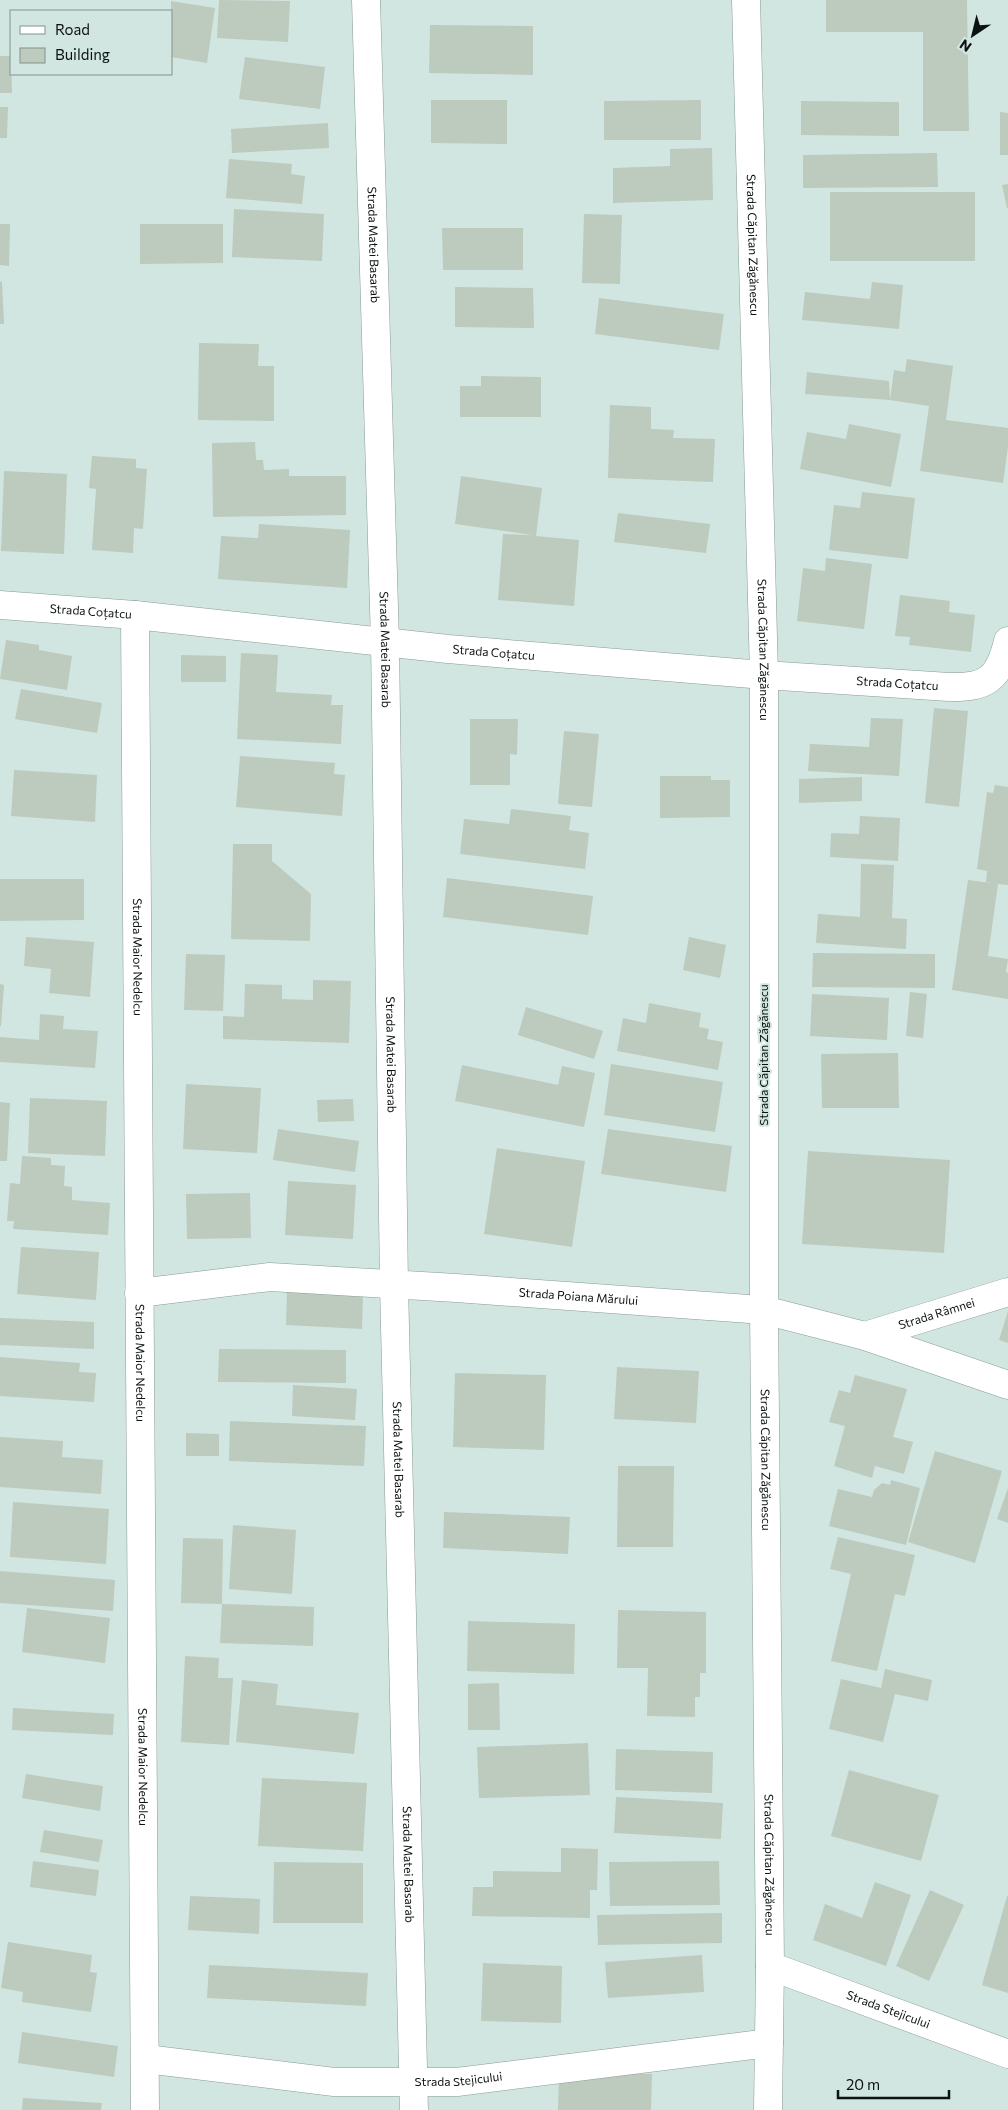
<svg xmlns="http://www.w3.org/2000/svg" width="1008" height="2110" font-family="Commissioner,sans-serif">
<rect width="100%" height="100%" fill="#d2e6e1"/>
<path fill="#bdcabe" d="M219,0L290,1L288,42L217,38Z
M826,0H967L969,131H923V32H826Z
M171,1L215,8L207,63L171,57Z
M430,25L533,26V75L429,73Z
M0,56H11L12,93H0Z
M245,57L325,67L320,109L239,99Z
M431,100H507V144L431,143Z
M701,100V140H604V101Z
M801,101L899,102V136L801,135Z
M0,107H8L7,138H0Z
M1000,112L1008,113V155H1000Z
M328,123L329,148L232,153L231,129Z
M712,148L713,200L613,203V168L670,166V149Z
M937,153L938,187L803,188V155Z
M229,159L292,164L291,174L305,176L302,204L226,198Z
M1008,184V208H1007L1002,185Z
M830,192H975V261H830Z
M234,209L324,214L322,261L232,257Z
M584,214L622,215L620,284L582,283Z
M0,224H10L9,266L0,265Z
M140,224H223V263L140,264Z
M442,228H523V270H443Z
M2,281L4,324H0V282Z
M872,282L903,285L899,329L802,320L805,292L870,299Z
M455,287L533,288L534,328L455,327Z
M599,298L724,314L719,350L595,334Z
M199,343L259,344L258,366H274V421L198,420Z
M907,359L953,366L946,420L1008,428V447L1003,483L920,471L929,406L890,400L805,394L807,372L889,381L890,400L894,370L905,372Z
M481,376L541,377V417H460V386H481Z
M610,405L651,407V429L674,430L673,438L715,439L713,482L608,478Z
M849,424L901,434L891,487L800,469L807,432L846,439Z
M255,442L256,460H263L264,470L289,469V476H346V515L213,517L212,443Z
M92,456L136,459V468L147,469L143,529L134,528L133,553L92,550L96,489L89,488Z
M4,471L67,474L64,554L1,551Z
M461,476L542,488L536,536L579,540L574,606L498,600L503,534L533,535L455,524Z
M862,492L915,498L908,559L829,550L834,505L860,508Z
M618,513L710,524L706,553L614,542Z
M259,524L350,530L347,588L218,579L221,536L258,538Z
M826,558L872,564L864,629L797,621L803,568L825,571Z
M900,595L950,601L949,612L975,615L971,652L909,645L910,637L895,636Z
M6,640L39,645V650L72,656L67,690L0,679Z
M241,653L278,655L276,692L332,695L331,705H343L341,744L237,739Z
M181,655L226,656V682H181Z
M21,689L102,703L97,733L15,719Z
M934,708L968,711L959,807L925,803Z
M871,718L903,719L899,776L808,771L810,744L869,747Z
M470,719H518L517,755L510,754V785H470Z
M564,731L599,734L592,807L558,804Z
M240,756L335,763L334,774L345,775L342,816L236,807Z
M14,770L97,775L95,822L11,816Z
M660,776H711V780H730V817L660,818Z
M862,777V801L799,803V779Z
M995,785L1008,787V885L998,884L988,956L1008,959L1006,972L1008,973V999L952,990L968,880L992,883L986,882L987,871L977,869L987,792L993,793Z
M511,809L571,816L569,830L589,833L585,869L460,854L464,819L509,824Z
M860,816L900,818L898,861L830,857L831,833L859,834Z
M233,844H272V861L311,894L310,941L231,939Z
M861,864L894,865L892,918L907,919L906,949L816,943L818,914L860,917Z
M447,878L593,896L588,935L443,917Z
M0,879H84V920L0,921Z
M26,937L94,942L90,997L49,993L51,969L24,966Z
M689,937L726,945L720,978L683,970Z
M813,953L935,954V988L812,987Z
M186,954L225,955L223,1011L184,1010Z
M313,980L351,981L349,1043L223,1039V1016L244,1017L245,984L282,985V999L313,1000Z
M0,984L4,985L1,1026H0Z
M910,992L927,994L923,1038L906,1036Z
M812,994L889,998L887,1040L810,1036Z
M649,1003L701,1013L699,1027L709,1029L707,1039L723,1042L718,1070L617,1051L623,1018L646,1023Z
M526,1007L603,1031L594,1059L518,1035Z
M40,1014L64,1016L63,1029L98,1031L95,1068L0,1062V1037L39,1040Z
M898,1053L899,1108H822L821,1054Z
M611,1064L723,1082L715,1132L604,1115Z
M462,1065L558,1085L562,1066L595,1073L584,1127L455,1101Z
M186,1084L261,1088L257,1153L183,1149Z
M30,1098L107,1101L105,1156L28,1153Z
M353,1099L354,1121L318,1122L317,1100Z
M0,1102L10,1103L7,1161H0Z
M278,1129L359,1141L355,1172L273,1160Z
M608,1129L732,1146L726,1192L601,1174Z
M497,1148L585,1161L572,1247L484,1234Z
M808,1151L950,1160L944,1253L802,1244Z
M22,1156L51,1158V1165L65,1166L64,1186L72,1187V1200L110,1203L108,1235L13,1229L14,1221H7L10,1183L20,1184Z
M288,1181L356,1185L353,1239L285,1235Z
M250,1193L251,1238L187,1239L186,1194Z
M21,1247L99,1252L96,1300L17,1294Z
M287,1291L363,1294L362,1329L286,1325Z
M1008,1311V1343L999,1340Z
M0,1318L94,1322V1349L0,1345Z
M219,1349L346,1350V1383L218,1382Z
M0,1357L80,1363L79,1372L96,1373L94,1402L0,1396Z
M617,1367L699,1371L696,1423L614,1419Z
M455,1373L546,1375L544,1450L453,1447Z
M855,1375L907,1389L893,1437L913,1442L904,1474L875,1466L872,1478L834,1466L845,1426L829,1422L839,1390L850,1393Z
M293,1385L357,1389L355,1420L292,1416Z
M230,1421L366,1426L364,1466L229,1461Z
M186,1433L219,1434V1456H186Z
M0,1437L63,1441L62,1457L103,1460L101,1494L0,1487Z
M935,1451L1002,1471L975,1563L908,1542Z
M618,1466H674L673,1547H617Z
M891,1480L920,1488L906,1545L829,1526L838,1489L872,1497L874,1490L882,1483L890,1485Z
M1008,1488V1523L997,1519Z
M13,1502L109,1509L106,1564L10,1557Z
M444,1512L570,1517L568,1554L443,1548Z
M233,1525L296,1530L292,1594L229,1589Z
M838,1537L915,1555L905,1596L895,1594L877,1671L831,1661L851,1574L830,1569Z
M183,1538L223,1539L222,1604L181,1603Z
M0,1571L115,1580L113,1611L0,1603Z
M222,1604L314,1607L313,1646L220,1643Z
M27,1608L110,1618L105,1663L22,1652Z
M618,1610L706,1612V1673H700V1697H695V1717L647,1716L648,1668H617Z
M468,1621L575,1624L574,1674L467,1671Z
M185,1656L219,1658L218,1678H233L229,1745L181,1742Z
M885,1669L932,1680L928,1701L895,1694L883,1742L829,1729L841,1679L881,1688Z
M242,1680L278,1684L276,1705L359,1713L354,1754L236,1742Z
M499,1683L500,1730H468V1684Z
M13,1708L114,1714L113,1735L12,1730Z
M588,1743L590,1795L479,1798L477,1747Z
M616,1749L713,1752L712,1793L615,1790Z
M849,1770L939,1795L921,1861L831,1836Z
M26,1774L103,1786L100,1811L22,1798Z
M262,1778L367,1783L363,1851L258,1846Z
M616,1797L723,1803L721,1839L614,1833Z
M44,1830L103,1840L99,1862L40,1852Z
M561,1848L598,1849L597,1890H590V1918L472,1916L473,1887H493V1871L561,1872Z
M33,1861L99,1870L96,1896L30,1887Z
M719,1861L720,1905L610,1906L609,1862Z
M274,1862L363,1863V1923H273Z
M875,1882L911,1895L886,1966L813,1940L825,1904L862,1918Z
M930,1890L964,1905L929,1981L896,1966Z
M190,1896L260,1899L259,1934L188,1930Z
M1007,1896H1008V1993L982,1985Z
M722,1913V1943L598,1945L597,1915Z
M8,1942L92,1955L90,1972L97,1973L91,2012L22,2002L23,1992L1,1988Z
M702,1955L704,1992L608,1998L605,1962Z
M483,1963L562,1966L561,2023L481,2021Z
M209,1965L368,1973L366,2006L207,1998Z
M22,2032L118,2046L114,2077L18,2063Z
M559,2073L652,2074L651,2110H558Z
M23,2098L102,2103L101,2110H22Z"/>
<g fill="none" stroke-linecap="round" stroke-linejoin="round">
<g stroke="#889b96" stroke-width="29">
<g id="minor">
<path id="s1" d="M746,0L764,675V1310L770,1966L768,2110"/>
<path id="s2" d="M0,605L135,615L448,649L764,675L949,687C987,688 999,679 1008,641"/>
<path id="s3" d="M135,615L145,2110"/>
<path id="s4" d="M139,1293L270,1277L456,1288L764,1310L865,1336L1008,1385"/>
<path id="s5" d="M865,1336L1008,1292"/>
<path id="s6" d="M770,1966L1008,2054"/>
<path id="s7" d="M146,2059L334,2082H457L769,2043"/>
</g>
</g>
<g stroke="#889b96" stroke-width="29">
<g id="tertiary">
<path id="s8" d="M366,0L385,642L394,1285L414,2110"/>
</g>
</g>
<use href="#minor" stroke="#fff" stroke-width="28"/>
<use href="#tertiary" stroke="#fff" stroke-width="28"/>
</g>
<g text-anchor="middle" stroke-width="4" stroke-linejoin="round" paint-order="stroke">
<g font-size="12" fill="#0b1210" stroke="#d2e6e1">
<text dy="4" stroke="none"><textPath href="#s8" startOffset="245">Strada Matei Basarab</textPath></text>
<text dy="4" stroke="none"><textPath href="#s1" startOffset="245">Strada Căpitan Zăgănescu</textPath></text>
<text dy="4" stroke="none"><textPath href="#s2" startOffset="91">Strada Coțatcu</textPath></text>
<text dy="4" stroke="none"><textPath href="#s8" startOffset="650">Strada Matei Basarab</textPath></text>
<text dy="4" stroke="none"><textPath href="#s1" startOffset="650">Strada Căpitan Zăgănescu</textPath></text>
<text dy="4" stroke="none"><textPath href="#s2" startOffset="496">Strada Coțatcu</textPath></text>
<text dy="4" stroke="none"><textPath href="#s2" startOffset="901">Strada Coțatcu</textPath></text>
<text dy="4" stroke="none"><textPath href="#s3" startOffset="342">Strada Maior Nedelcu</textPath></text>
<text dy="4" stroke="none"><textPath href="#s8" startOffset="1055">Strada Matei Basarab</textPath></text>
<text transform="translate(764 1055) rotate(-90)" y="4">Strada Căpitan Zăgănescu</text>
<text dy="4" stroke="none"><textPath href="#s4" startOffset="441">Strada Poiana Mărului</textPath></text>
<text dy="4" stroke="none"><textPath href="#s5" startOffset="75">Strada Râmnei</textPath></text>
<text dy="4" stroke="none"><textPath href="#s3" startOffset="748">Strada Maior Nedelcu</textPath></text>
<text dy="4" stroke="none"><textPath href="#s8" startOffset="1460">Strada Matei Basarab</textPath></text>
<text dy="4" stroke="none"><textPath href="#s1" startOffset="1460">Strada Căpitan Zăgănescu</textPath></text>
<text dy="4" stroke="none"><textPath href="#s3" startOffset="1152">Strada Maior Nedelcu</textPath></text>
<text dy="4" stroke="none"><textPath href="#s8" startOffset="1865">Strada Matei Basarab</textPath></text>
<text dy="4" stroke="none"><textPath href="#s1" startOffset="1865">Strada Căpitan Zăgănescu</textPath></text>
<text dy="4" stroke="none"><textPath href="#s6" startOffset="126">Strada Stejicului</textPath></text>
<text dy="4" stroke="none"><textPath href="#s7" startOffset="314">Strada Stejicului</textPath></text>
</g>
</g>
<rect x="10" y="10" width="162" height="65" fill="#d2e6e1" stroke="#82918d"/>
<rect x="20" y="26" width="25" height="8" fill="#ffffff" stroke="#82918d"/>
<text x="55" y="35" font-size="15" fill="#0b1210">Road</text>
<rect x="20" y="48" width="25" height="15" fill="#bdcabe" stroke="#82918d"/>
<text x="55" y="60" font-size="15" fill="#0b1210">Building</text>
<g transform="translate(973 35) rotate(215)" stroke="#d2e6e1" stroke-width="4" paint-order="stroke">
<path d="M0-4L9 19L0 12L-9 19Z" fill="#0b1210"/>
<text y="-8" font-size="14" font-weight="bold" text-anchor="middle" fill="#0b1210">N</text>
</g>
<path d="M838 2090v8h111v-8" fill="none" stroke="#0b1210" stroke-width="2.5"/>
<text x="846" y="2090" font-size="15" fill="#0b1210" stroke="#d2e6e1" stroke-width="4" paint-order="stroke">20 m</text>
</svg>
